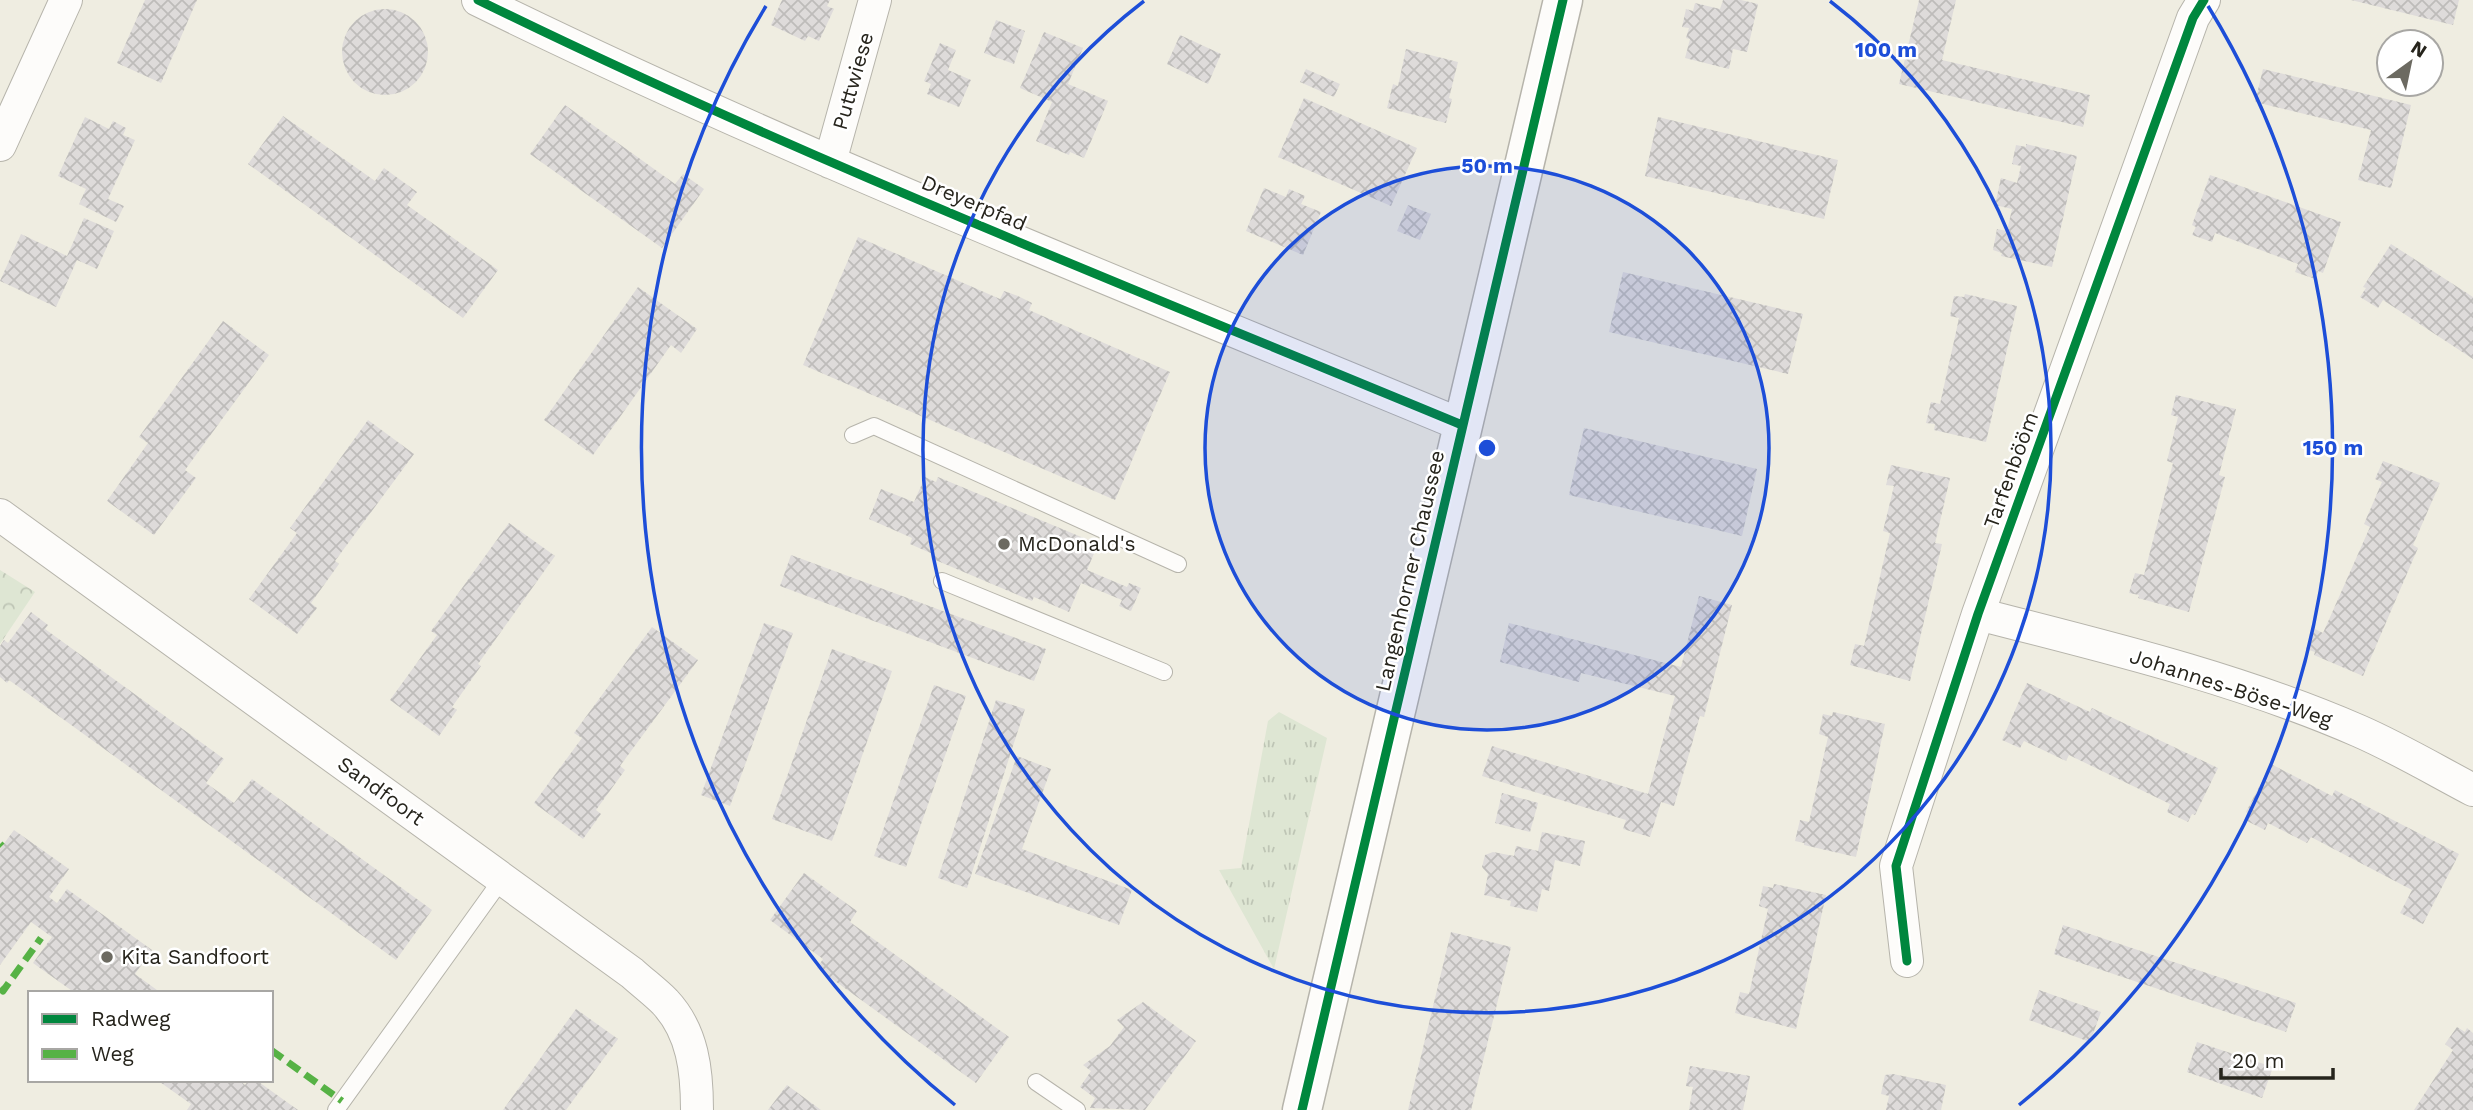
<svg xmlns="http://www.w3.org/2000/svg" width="2473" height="1110" font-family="'Work Sans',sans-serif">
<defs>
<pattern id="grass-tufts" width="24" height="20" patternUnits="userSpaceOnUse" patternTransform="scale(1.75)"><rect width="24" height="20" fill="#dee6d3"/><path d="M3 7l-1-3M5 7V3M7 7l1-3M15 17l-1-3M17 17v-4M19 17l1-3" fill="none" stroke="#bec5b5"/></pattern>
<pattern id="park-crowns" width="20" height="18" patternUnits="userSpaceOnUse" patternTransform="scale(1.75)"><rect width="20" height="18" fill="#dee6d3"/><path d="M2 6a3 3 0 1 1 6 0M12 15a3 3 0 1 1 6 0" fill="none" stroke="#bec5b5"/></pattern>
<pattern id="building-cross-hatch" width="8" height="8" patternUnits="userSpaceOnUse" patternTransform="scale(1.75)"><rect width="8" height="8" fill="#dedbda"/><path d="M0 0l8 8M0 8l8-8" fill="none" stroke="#bebcba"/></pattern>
</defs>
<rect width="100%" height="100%" fill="#efede1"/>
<path fill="url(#grass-tufts)" d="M1279,712L1327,738L1274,969L1219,870L1241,868L1268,721Z"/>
<path fill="url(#park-crowns)" d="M0,570L35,592L0,644Z"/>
<path fill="url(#building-cross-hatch)" d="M145,0H197L161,83L117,63Z
M782,0H830L827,6L834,9L819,41L808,36L805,41L771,25Z
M1723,0H1741L1758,4L1747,52L1733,49L1729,69L1685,58L1690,39L1686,38L1689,28L1682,27L1686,9L1693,11L1695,3L1720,9Z
M1919,0H1956L1942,60L2090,95L2083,127L1899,84Z
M2351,0H2459L2453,25Z
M342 52a43 43 0 1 1 86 0a43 43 0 1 1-86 0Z
M996,20L1025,31L1014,64L984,53Z
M1044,32L1083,48L1068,84L1108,101L1084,158L1070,152L1069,155L1036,141L1052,102L1020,88Z
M1180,35L1221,54L1208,84L1167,64Z
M940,43L956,50L948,70L971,80L959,107L927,94L931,84L924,81Z
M1406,49L1458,62L1449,98L1452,99L1446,123L1387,108L1393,84L1398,86Z
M1306,69L1340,84L1334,97L1300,82Z
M2263,69L2411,105L2391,188L2358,180L2371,130L2255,102Z
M1304,98L1417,148L1391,206L1278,157Z
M565,105L675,184L683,174L704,189L662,248L530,154Z
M283,116L375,181L384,168L417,192L407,205L498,270L463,318L248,164Z
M85,117L109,129L113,121L126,128L123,135L135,140L108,199L124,206L116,222L79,204L86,189L58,176Z
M1658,117L1838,160L1824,219L1645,176Z
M2026,144L2077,156L2052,267L2001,256L2002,253L1993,250L1997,229L2007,231L2012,209L1995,205L2001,178L2017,183L2021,166L2012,164L2016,145L2026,147Z
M2210,175L2341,222L2323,273L2318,271L2315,279L2295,272L2298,264L2215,233L2212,242L2192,235L2196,227L2192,225Z
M1264,188L1286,197L1289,189L1305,196L1301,204L1321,212L1303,255L1246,231Z
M1408,205L1431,214L1420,240L1397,231Z
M84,218L114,231L97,269L77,260L56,307L0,281L21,234L67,256Z
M858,237L1000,299L1004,291L1018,296L1032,303L1029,310L1170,372L1115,500L803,365Z
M2391,244L2473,297V359L2383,300L2378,308L2360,297L2366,288L2363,287Z
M1623,272L1803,314L1788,374L1609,332Z
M638,287L697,329L681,353L671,345L593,455L544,420Z
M1965,294L2017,306L1986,442L1934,430L1935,424L1926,423L1931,402L1940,404L1956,332L1959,318L1950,316L1954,296L1964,297Z
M223,321L269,355L185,470L196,478L154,535L107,501L148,443L139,437Z
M2176,395L2236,409L2219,475L2225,477L2189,612L2138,598L2139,595L2129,593L2135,573L2144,575L2173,463L2167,461L2178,417L2171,415Z
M368,420L414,454L335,561L339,564L311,603L317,608L297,634L249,599L297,533L290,528Z
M1584,428L1757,469L1742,536L1569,495Z
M2383,461L2440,483L2413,545L2418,548L2363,676L2314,655L2315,652L2306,649L2315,629L2323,633L2370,527L2364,524L2382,482L2375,479Z
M1891,465L1950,478L1935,543L1942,544L1910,681L1850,665L1855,644L1864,646L1890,533L1883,531L1894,486L1886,485Z
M925,477L936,482L938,477L1098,544L1087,570L1127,587L1129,583L1141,588L1131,611L1119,606L1122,600L1081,583L1069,612L1034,597L1032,601L933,559L935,555L910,544L912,538L869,519L881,489L914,502Z
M509,523L555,556L478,664L481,666L452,707L457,710L439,736L390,700L437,635L431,631Z
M791,555L1046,649L1034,681L780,586Z
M1699,596L1732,605L1704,717L1700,716L1674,806L1661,802L1650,837L1623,829L1626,820L1482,776L1492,746L1648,794L1675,696L1581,673L1579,682L1500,662L1509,623L1681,667Z
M31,612L48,625L45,629L224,759L206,783L234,803L252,779L432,910L396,960L9,680L7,683L0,677V646L4,640L8,643Z
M764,623L793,633L730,806L701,795Z
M652,627L698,660L620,766L625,770L596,810L601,814L583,839L534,803L582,738L574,733Z
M832,649L892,671L832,841L772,819Z
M2027,683L2090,712L2092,708L2218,768L2195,815L2192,814L2188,822L2167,812L2170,804L2069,755L2066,761L2024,741L2020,748L2002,740Z
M934,685L966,696L906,867L874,856Z
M996,700L1025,709L967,888L938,878Z
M1833,712L1885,724L1856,857L1804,845V843L1795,841L1800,820L1809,822L1828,737L1819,734L1823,714L1832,716Z
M1017,756L1051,769L1022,849L1132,890L1119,925L975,874Z
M2271,764L2332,796L2335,790L2459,854L2423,924L2400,913L2412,890L2311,837L2307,843L2268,823L2265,830L2245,820L2249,814L2246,812Z
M1502,793L1538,803L1530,832L1495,823Z
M14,830L69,869L49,897L57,903L67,889L152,950L135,974L161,993H75L33,963L52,937L31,922L0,965V849Z
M1542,832L1585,841L1580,866L1555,860L1549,891L1542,889L1537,912L1510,906L1511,901L1484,895L1488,874L1482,867L1485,855L1493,852L1514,856L1516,846L1538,851Z
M804,873L857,911L850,922L1009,1037L976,1083L817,968L823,959L770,920Z
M1774,884L1826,895L1796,1029L1735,1013L1740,992L1749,994L1765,922L1768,909L1759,906L1763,886L1773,888Z
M2063,925L2296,1003L2286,1032L2054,954Z
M1451,932L1511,947L1471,1110H1408Z
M2039,990L2101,1012L2090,1042L2029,1020Z
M1143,1002L1196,1041L1145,1110L1090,1108L1095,1098L1080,1087L1091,1071L1083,1065L1110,1046L1124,1027L1117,1020Z
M576,1009L618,1039L566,1110H503Z
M2457,1027L2465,1032L2467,1028L2473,1033V1110H2414L2453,1050L2445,1044Z
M2197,1042L2273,1067L2262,1098L2187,1072Z
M1690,1066L1750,1076L1743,1110H1689L1693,1087L1686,1086Z
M1893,1074L1946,1085L1941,1110H1886L1889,1096L1881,1094L1885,1075Z
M157,1080H239L245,1085L249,1080H256L298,1110H187L191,1104Z
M787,1085L821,1110H768Z"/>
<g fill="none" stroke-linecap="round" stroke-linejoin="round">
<g stroke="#b6b4ab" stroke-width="18">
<path id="lane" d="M853,435L874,426L1178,564
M942,581L1164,672
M1036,1082L1077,1110
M336,1110L502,879"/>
</g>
<g stroke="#b6b4ab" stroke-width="34">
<path id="street" d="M478,0C798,157 1132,288 1462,425
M0,145L66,0
M830,162L875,0
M0,515L632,973C643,983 655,992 665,1002C693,1032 697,1071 697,1110
M1978,614C2107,647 2237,678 2359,731C2398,748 2435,770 2473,790
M1907,961L1896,866L1978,614L2193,18L2204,0"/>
</g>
<g stroke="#b6b4ab" stroke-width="41">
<path id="secondary" d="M1302,1110L1563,0"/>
</g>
<use href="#lane" stroke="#fdfcfa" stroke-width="16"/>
<use href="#street" stroke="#fdfcfa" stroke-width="32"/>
<use href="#secondary" stroke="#fdfcfa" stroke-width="38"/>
<path stroke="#56b245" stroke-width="7" stroke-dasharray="14 7" stroke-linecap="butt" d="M0,844L2,846
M0,988L3,991L41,938
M271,1050L342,1101"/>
<g stroke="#fff" stroke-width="13">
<path id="cycleway" d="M478,0C798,157 1132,288 1462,425
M1907,961L1896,866L1978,614L2193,18L2204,0
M1302,1110L1563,0"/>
</g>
<use href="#cycleway" stroke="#00873e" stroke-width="9"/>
</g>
<circle cx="1487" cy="448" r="282" fill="#1d4ed8" fill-opacity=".12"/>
<g fill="none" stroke="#1d4ed8" stroke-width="3.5">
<circle cx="1487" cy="448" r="282"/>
<path d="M1830 1A564 564 0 1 1 1144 1"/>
<path d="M955 1105A846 846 0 0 1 766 6M2208 6A846 846 0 0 1 2019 1105"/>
</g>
<g fill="#6c6a61" stroke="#fff" stroke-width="2.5">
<circle cx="1004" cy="544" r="7"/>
<circle cx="107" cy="957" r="7"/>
</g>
<g text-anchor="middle" stroke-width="5" stroke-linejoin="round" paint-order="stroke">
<g font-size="21" fill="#26241c" stroke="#fff">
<text transform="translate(853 81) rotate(-74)" y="7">Puttwiese</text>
<text transform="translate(974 203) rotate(23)" y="7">Dreyerpfad</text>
<text transform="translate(2011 470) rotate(-70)" y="7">Tarfenbööm</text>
<text transform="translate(1410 571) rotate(-77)" y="7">Langenhorner Chaussee</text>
<text transform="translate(2231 688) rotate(18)" y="7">Johannes-Böse-Weg</text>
<text transform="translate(381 791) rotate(36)" y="7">Sandfoort</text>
</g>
<g font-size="21" fill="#26241c" stroke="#fff" text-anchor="start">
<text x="1018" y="551">McDonald's</text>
<text x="121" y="964">Kita Sandfoort</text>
</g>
</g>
<circle cx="1487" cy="448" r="10" fill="#1d4ed8" stroke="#fff" stroke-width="3.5"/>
<g font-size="21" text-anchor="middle" font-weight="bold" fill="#1d4ed8" stroke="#fff" stroke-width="5" stroke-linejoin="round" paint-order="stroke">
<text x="1886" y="57">100 m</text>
<text x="1487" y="173">50 m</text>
<text x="2333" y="455">150 m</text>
</g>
<rect x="28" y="991" width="245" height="91" fill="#ffffff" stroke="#a8a7a4" stroke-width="2"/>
<rect x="42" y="1014" width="35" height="10" fill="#00873e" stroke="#a8a7a4" stroke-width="2"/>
<text x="91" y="1026" font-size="21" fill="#26241c">Radweg</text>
<rect x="42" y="1049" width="35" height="10" fill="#56b245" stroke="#a8a7a4" stroke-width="2"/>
<text x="91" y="1061" font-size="21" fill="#26241c">Weg</text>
<g transform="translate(2410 63) rotate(33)"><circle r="33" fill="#ffffff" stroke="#a8a7a4" stroke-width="2"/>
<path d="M0-5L12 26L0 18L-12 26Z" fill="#6c6a61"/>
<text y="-10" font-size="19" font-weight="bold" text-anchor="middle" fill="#26241c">N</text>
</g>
<path d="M2221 1068v10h112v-10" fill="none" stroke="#26241c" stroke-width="3.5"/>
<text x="2232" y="1068" font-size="21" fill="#26241c" stroke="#ffffff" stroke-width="5" paint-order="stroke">20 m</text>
</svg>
